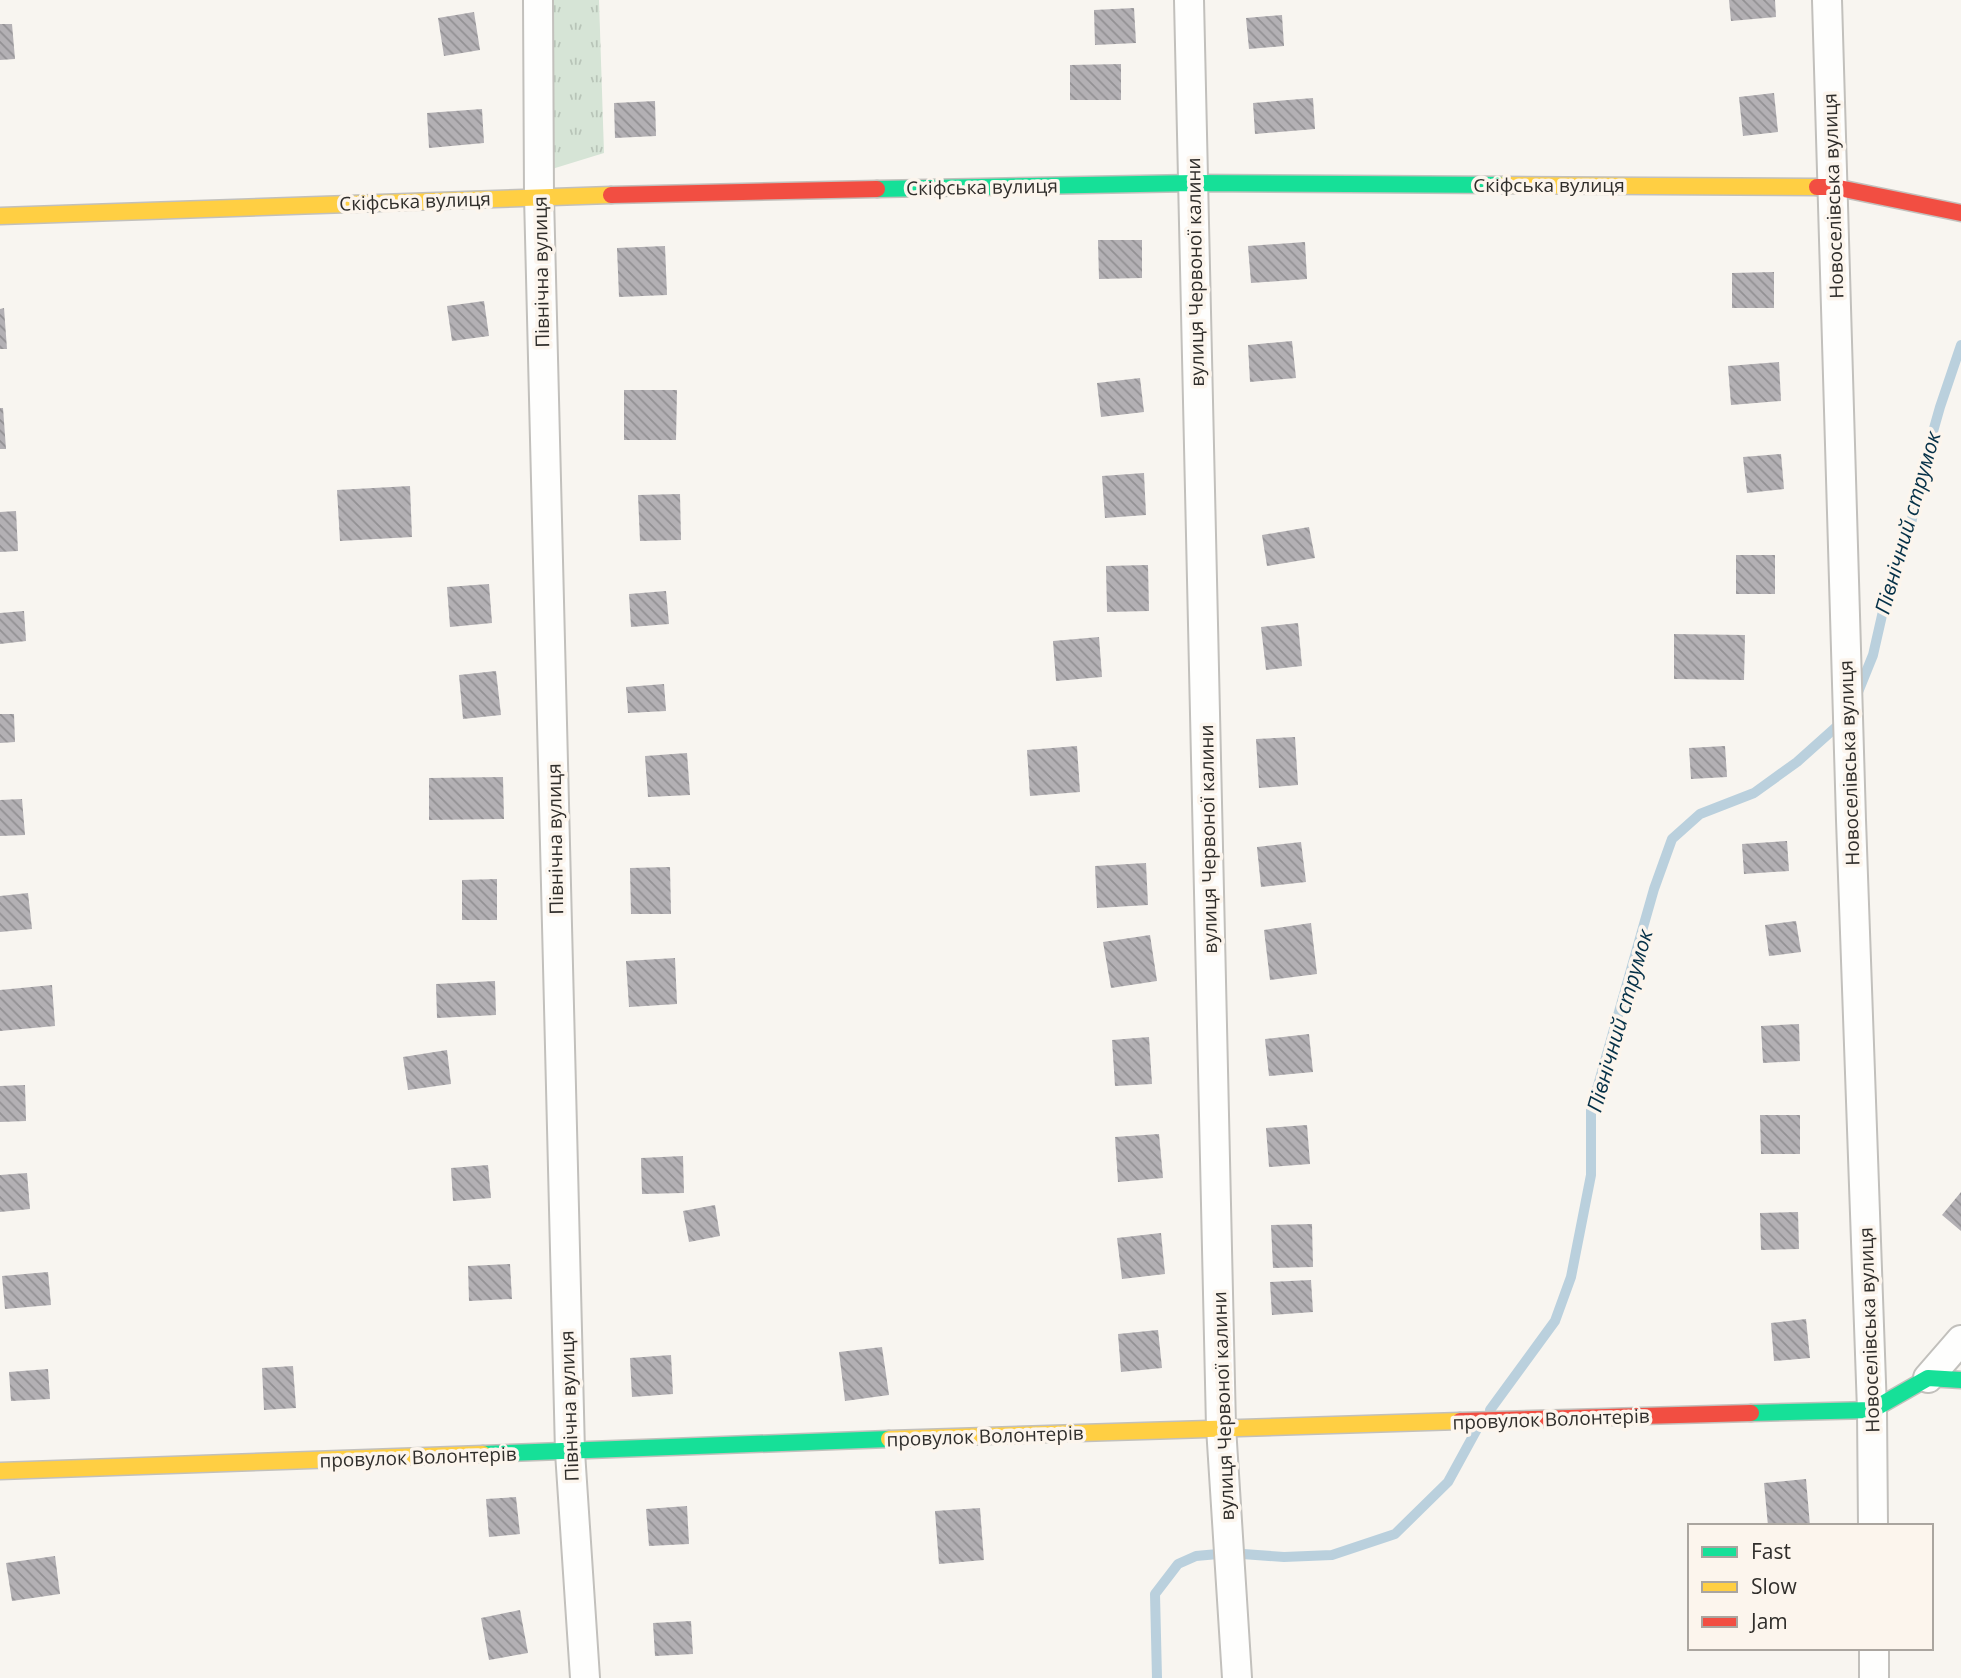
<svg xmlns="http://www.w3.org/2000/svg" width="1961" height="1678" font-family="'Open Sans',sans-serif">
<defs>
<pattern id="grass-tufts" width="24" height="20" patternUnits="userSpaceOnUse" patternTransform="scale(1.75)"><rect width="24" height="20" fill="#d6e4d6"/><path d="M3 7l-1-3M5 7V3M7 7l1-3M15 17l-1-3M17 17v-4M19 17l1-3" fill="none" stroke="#b8c4b8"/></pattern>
<pattern id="building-back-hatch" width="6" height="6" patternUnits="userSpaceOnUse" patternTransform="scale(1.75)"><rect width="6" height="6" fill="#b3b0b4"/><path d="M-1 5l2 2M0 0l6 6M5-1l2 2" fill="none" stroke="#929093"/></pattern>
</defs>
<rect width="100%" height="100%" fill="#f8f5f0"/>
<path fill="url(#grass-tufts)" d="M551,0H599L604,153L552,169Z"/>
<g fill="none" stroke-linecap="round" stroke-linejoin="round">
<path stroke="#bad0dd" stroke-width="10" d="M1856,697L1873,655L1888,589L1910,529L1921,474L1940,407L1961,345
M1490,1410L1555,1321L1571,1277L1591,1175V1110L1654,889L1672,839L1700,814L1754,793L1797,762L1844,720
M1157,1678L1155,1594L1178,1564L1196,1556L1229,1553L1284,1557L1332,1555L1395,1534L1448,1482L1477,1429"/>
</g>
<path fill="url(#building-back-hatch)" d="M1729,0H1775L1776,17L1731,21Z
M1134,8L1136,43L1095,45L1094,10Z
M474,12L480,50L444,56L438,18Z
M1282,15L1284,46L1249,49L1246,18Z
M0,24H12L15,59L0,60Z
M1121,64V100H1070V65Z
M1774,93L1778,132L1743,136L1739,97Z
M1313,98L1315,129L1255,134L1253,103Z
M655,101L656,136L615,138L614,103Z
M482,109L484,143L429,148L427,113Z
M1098,240H1142V278L1099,279Z
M1305,242L1307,279L1251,283L1248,246Z
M665,246L667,295L619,297L617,248Z
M1774,272V308H1732V273Z
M484,301L489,336L452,341L447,306Z
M4,308L7,349H0V309Z
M1292,341L1296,378L1250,382L1248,345Z
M1779,362L1781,401L1731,405L1728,366Z
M1140,378L1144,412L1101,417L1097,383Z
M624,390H677L676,440H624Z
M0,408H3L6,449H0Z
M1781,454L1784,489L1747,493L1743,457Z
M1144,473L1146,515L1105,518L1102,476Z
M410,486L412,537L340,541L337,490Z
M680,494L681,540L640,541L638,495Z
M16,511L18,551L0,552V512Z
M1309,527L1315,558L1267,566L1262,535Z
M1736,555H1775V594H1736Z
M1148,565L1149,611L1107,612L1106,566Z
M489,584L492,623L450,627L447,587Z
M666,591L669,624L631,627L629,594Z
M24,611L26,641L0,644V613Z
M1298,623L1302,666L1266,670L1261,627Z
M1674,634L1745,635L1744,680L1674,679Z
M1099,637L1102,677L1056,681L1053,641Z
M496,671L501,715L463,719L459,675Z
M664,684L666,711L628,713L626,687Z
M0,714H14L15,742L0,743Z
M1295,737L1298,785L1259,788L1256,739Z
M1077,746L1080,792L1030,796L1027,750Z
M1725,746L1727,777L1691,779L1689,748Z
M687,753L690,795L648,797L645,756Z
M503,777L504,819L429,820V778Z
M22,799L25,835L0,836V800Z
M1787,841L1789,871L1744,874L1742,844Z
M1301,842L1306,882L1261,887L1257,847Z
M1146,863L1148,905L1097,908L1095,866Z
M670,867L671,914H631L630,868Z
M497,879V920H462V880Z
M28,893L32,929L0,932V896Z
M1796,921L1801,952L1769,956L1765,925Z
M1311,923L1317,974L1270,980L1264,930Z
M1150,935L1157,981L1111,988L1103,942Z
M675,958L677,1004L629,1007L626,961Z
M495,981L496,1015L437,1018L436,984Z
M52,985L55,1026L0,1031V990Z
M1799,1024L1800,1061L1763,1063L1761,1026Z
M1309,1034L1313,1072L1269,1076L1265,1039Z
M1149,1037L1152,1084L1115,1086L1112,1040Z
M447,1050L451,1084L408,1090L403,1057Z
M25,1085L26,1121L0,1122V1086Z
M1760,1115H1800V1154H1761Z
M1307,1125L1310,1164L1269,1167L1266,1128Z
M1159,1134L1163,1178L1118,1182L1115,1137Z
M683,1156L684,1193L642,1194L641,1158Z
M488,1165L491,1198L453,1201L451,1168Z
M27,1173L30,1209L0,1212V1175Z
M1961,1192V1231L1942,1215Z
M715,1205L720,1236L689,1242L683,1211Z
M1798,1212L1799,1249L1761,1250L1760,1213Z
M1312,1224L1313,1267L1273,1268L1271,1225Z
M1161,1233L1165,1274L1122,1279L1117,1238Z
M510,1264L512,1299L469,1301L468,1266Z
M48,1272L51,1305L5,1309L2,1276Z
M1311,1280L1313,1312L1272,1315L1270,1282Z
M1806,1319L1810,1358L1774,1361L1771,1323Z
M1158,1330L1162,1368L1121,1372L1118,1334Z
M882,1347L889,1395L845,1401L839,1352Z
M671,1355L673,1394L632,1397L630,1358Z
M293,1366L296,1408L264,1410L262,1368Z
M48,1369L50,1399L11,1401L9,1372Z
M1806,1479L1810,1526H1768L1764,1483Z
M516,1497L520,1534L489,1537L486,1499Z
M687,1506L689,1544L649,1546L646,1509Z
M980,1508L984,1560L939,1564L935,1511Z
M55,1556L60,1594L12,1601L6,1563Z
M520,1610L528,1653L489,1660L481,1618Z
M691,1621L693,1654L655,1656L653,1623Z"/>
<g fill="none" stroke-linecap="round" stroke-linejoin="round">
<g stroke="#c2c0bc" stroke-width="32">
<path id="street" d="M538,0L539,196L570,1452L585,1678
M1189,0L1221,1427L1237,1678
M1827,0L1851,820L1872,1410L1873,1526
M1928,1378L1961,1340
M1874,1648V1678"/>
</g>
<g stroke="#c2c0bc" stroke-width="19">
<path id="fast" d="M877,189L1194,183L1504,185
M1751,1413L1872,1410L1928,1378L1961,1380
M483,1454L889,1439"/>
</g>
<g stroke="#c2c0bc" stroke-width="19">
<path id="slow" d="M1504,185L1817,187
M0,216L611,195
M889,1439L1460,1421
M0,1471L483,1454"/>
</g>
<g stroke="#c2c0bc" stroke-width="19">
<path id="jam" d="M1817,187H1834L1961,213
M611,195L877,189
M1460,1421L1751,1413"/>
</g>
<use href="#street" stroke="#fefefd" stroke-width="28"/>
<use href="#fast" stroke="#16e098" stroke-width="16"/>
<use href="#slow" stroke="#ffcf43" stroke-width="16"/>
<use href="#jam" stroke="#f24e42" stroke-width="16"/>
</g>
<g text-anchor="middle" stroke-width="7" stroke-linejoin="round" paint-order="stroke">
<g font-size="19" fill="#302e2b" stroke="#fcf5ed">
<text x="1549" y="192">Скіфська вулиця</text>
<text transform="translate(982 187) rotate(-1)" y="7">Скіфська вулиця</text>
<text transform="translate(1833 196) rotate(-92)" y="7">Новоселівська вулиця</text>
<text transform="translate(415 201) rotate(-2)" y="7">Скіфська вулиця</text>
<text transform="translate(541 272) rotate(-91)" y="7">Північна вулиця</text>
<text transform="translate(1195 272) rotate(-91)" y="7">вулиця Червоної калини</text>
<text transform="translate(1849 763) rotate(-92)" y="7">Новоселівська вулиця</text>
<text transform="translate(555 839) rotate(-91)" y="7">Північна вулиця</text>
<text transform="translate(1208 839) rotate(-91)" y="7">вулиця Червоної калини</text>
<text transform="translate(1869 1330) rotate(-92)" y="7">Новоселівська вулиця</text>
<text transform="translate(569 1406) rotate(-92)" y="7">Північна вулиця</text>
<text transform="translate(1223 1406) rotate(-92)" y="7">вулиця Червоної калини</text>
<text transform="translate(1551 1419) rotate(-2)" y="7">провулок Волонтерів</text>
<text transform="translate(985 1436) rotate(-2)" y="7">провулок Волонтерів</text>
<text transform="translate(418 1457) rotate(-2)" y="7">провулок Волонтерів</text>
</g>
<g font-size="21" font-style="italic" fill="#043047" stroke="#fcf5ed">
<text transform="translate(1908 523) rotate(-74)" y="7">Північний струмок</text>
<text transform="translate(1620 1021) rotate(-74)" y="7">Північний струмок</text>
</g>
</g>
<rect x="1688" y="1524" width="245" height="126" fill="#fcf5ed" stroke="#aaa59f" stroke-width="2"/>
<rect x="1702" y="1547" width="35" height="10" fill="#16e098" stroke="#aaa59f" stroke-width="2"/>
<text x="1751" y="1559" font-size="21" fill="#302e2b">Fast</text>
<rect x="1702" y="1582" width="35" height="10" fill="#ffcf43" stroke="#aaa59f" stroke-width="2"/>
<text x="1751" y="1594" font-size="21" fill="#302e2b">Slow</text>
<rect x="1702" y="1617" width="35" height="10" fill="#f24e42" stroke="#aaa59f" stroke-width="2"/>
<text x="1751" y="1629" font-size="21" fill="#302e2b">Jam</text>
</svg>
